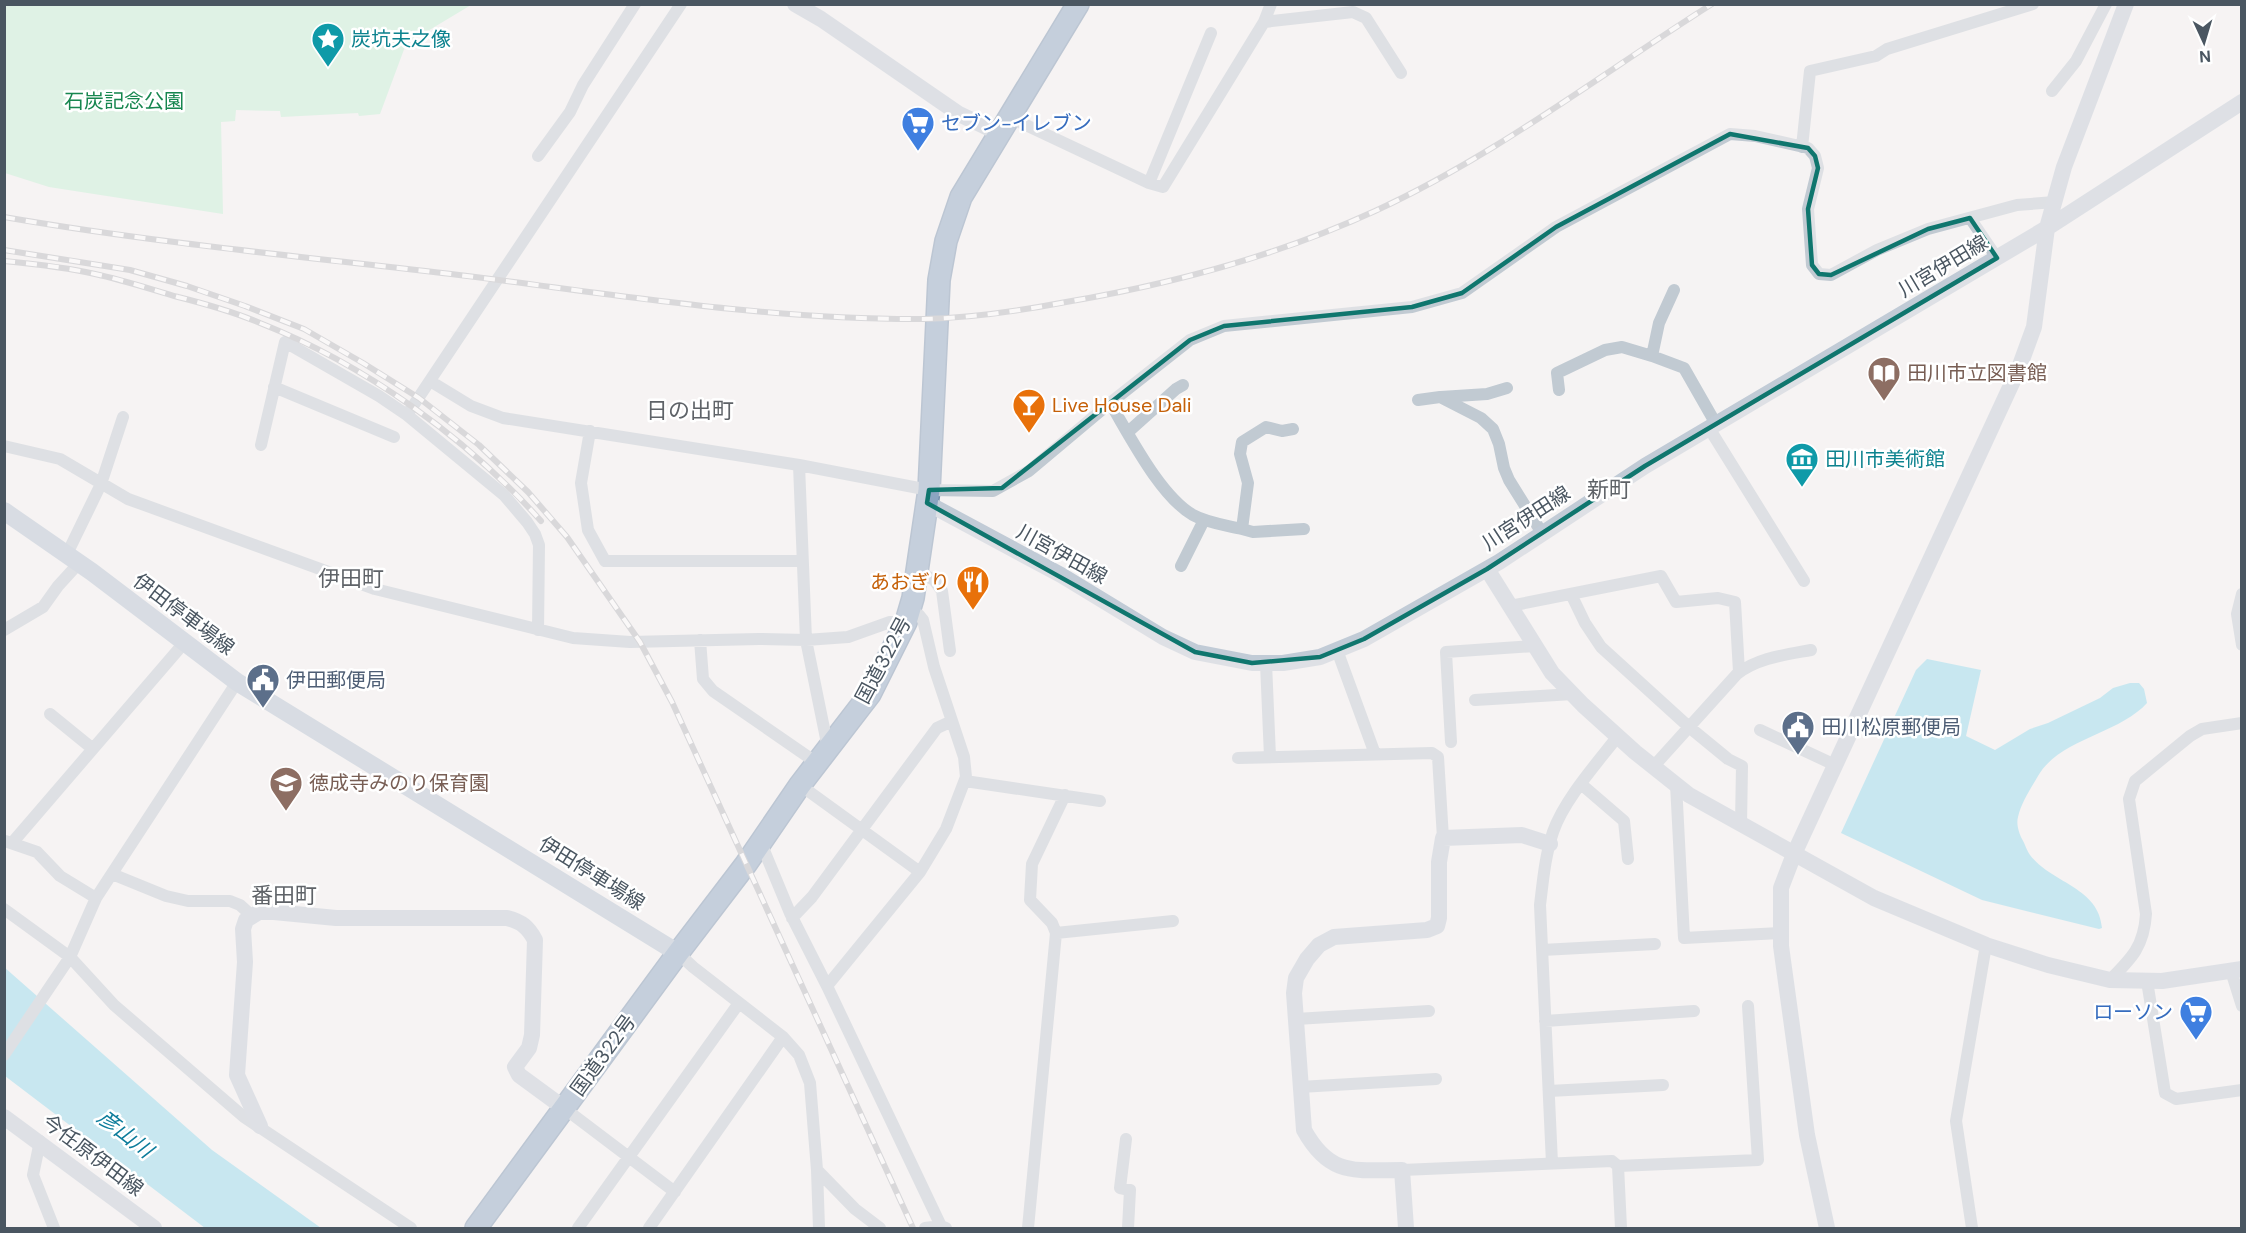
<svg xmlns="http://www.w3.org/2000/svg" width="2246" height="1233" font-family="'DM Sans','Noto Sans JP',sans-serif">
<rect width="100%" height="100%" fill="#f5f3f3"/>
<path fill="#c3f1d5" d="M4,5L5,4L471,5L406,44L380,114L359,116L358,113L281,117L280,111L236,110L235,121L221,122L223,214L49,187L5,173Z"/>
<path fill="#90daee" d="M1927,659L1981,670L1966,736L1995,750L2030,729L2048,723L2100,698L2113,688L2130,683H2139L2144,689L2147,703C2119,734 2059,739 2038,776C2031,788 2021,803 2018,817C2016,824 2019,833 2022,839C2025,844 2027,851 2030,855C2051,883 2099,887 2102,928L2099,929L1982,900L1841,833L1916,670Z
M4,967L212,1150L321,1228H205L5,1076Z"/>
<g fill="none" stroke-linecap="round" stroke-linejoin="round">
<g stroke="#7690ad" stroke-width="24">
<path id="highway" d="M476,1228L678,953L746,864L800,785L870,694L906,622L913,598L929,490L939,280L946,241L961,197L1078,4"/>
</g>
<path stroke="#c1cad2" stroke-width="12" d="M1264,22L1271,4
M2052,91L2076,61L2106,4
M1011,118L1149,183L1163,187L1264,22L1353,12L1366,18L1401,73
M1802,147L1810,71L1876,56L1887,49L2033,4
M538,156L570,112L583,85L635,4
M1149,183L1211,33
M1970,218L1997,258
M1674,290L1659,323L1652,356L1684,368L1716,424
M430,381L471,406L503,418L799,465L929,490L993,491L1029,471L1110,403L1190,340L1224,326L1412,307L1462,293L1556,227L1730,134L1755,136L1808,148L1815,156L1818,168L1808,209L1812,265L1819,274L1831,275L1877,250L1928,229L2017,205L2055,202
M274,387L394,437
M1559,390L1557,373L1605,350L1622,347L1652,356
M1441,397L1487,394L1507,388
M1418,400L1440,397L1481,418L1493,429L1499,444L1504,468L1509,480L1542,533
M1110,403C1130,436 1160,496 1193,515C1207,523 1226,525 1242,529L1248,483L1240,454L1242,442L1266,427L1282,431L1293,429
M407,415L681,4
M1709,428L1804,581
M590,431L581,483L588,530L605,561H802
M1128,432L1176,389L1183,385
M261,445L285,342L379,396L407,415L504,495L527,522L535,534L539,545L538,630
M4,446L60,459L128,499L375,589L573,638L630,642L759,639L806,640L848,637L890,622H906
M799,465L806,640L828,748
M1242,529L1253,532L1304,529
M67,554L101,484L123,417
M1181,566L1204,520
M917,571L934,580L942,591L950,651
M1571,594L1585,623L1601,647L1689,727L1728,759L1742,766L1741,824
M2242,594L2237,614L2242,645
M1510,606L1661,576L1676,602L1718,598L1735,602L1739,672
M4,630L43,607L58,586L79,563
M700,640L703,679L713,691L817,763
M1337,650L1375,754
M1266,663L1270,757
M1475,700L1573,694
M50,714L93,749
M1760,730L1835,765
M1451,742L1446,652L1535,646
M1238,758L1432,753L1438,757L1443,838
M1653,767L1737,674C1758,658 1784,655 1811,650
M965,781L1100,801
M1581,784L1624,821L1628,859
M1676,784L1684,938L1781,933
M800,785L920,872
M1065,795L1032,864L1030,900L1052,923L1056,933L1173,921
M5,841L37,852L60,876L96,898
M12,843L184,643
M761,843L790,913L827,986L941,1226L946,1228
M112,874L166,896L188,901H230L240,905L251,915
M4,909L70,957L114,1005L244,1117L411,1228
M792,918L812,897L937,728L952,721
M1542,950L1655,944
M678,953L693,967L783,1037L799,1055L810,1083L817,1170L855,1209L880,1228
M2231,971L2242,1006
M2110,980C2132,958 2144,946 2146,914L2129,799L2135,781L2190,736L2202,729L2242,723
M2147,981L2165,1093L2176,1099L2242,1090
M827,986L920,872L946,829L966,777L964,757L934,667L923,620L919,615L909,611
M1296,1019L1429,1011
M1545,1021L1694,1011
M4,1055L70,957L96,898L237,682
M1300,1087L1436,1079
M1549,1091L1663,1085
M564,1108L675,1192
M1126,1139L1120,1188L1130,1190L1128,1228
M40,1141L33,1175L54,1228
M1552,1163L1540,905C1543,881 1545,856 1553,832C1564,800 1597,763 1618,736
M1618,1166L1758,1160L1748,1006
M817,1170L819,1228
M1402,1170L1612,1161L1618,1166L1621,1228
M578,1228L739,1003
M649,1228L783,1037
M925,1228L941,1226
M1028,1228L1056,933
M1972,1228L1956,1121L1986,945"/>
<path stroke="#c1cbd6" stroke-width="16" d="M795,4L821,19L959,114L1001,134
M927,503L1061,575L1163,637L1195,652L1252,663H1283L1320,657L1364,639L1499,562L1645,466L2047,228L2242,102
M1487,569L1552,673L1583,705L1635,752L1689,795L1874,898L1986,945L2048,965L2110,980L2162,981L2242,969
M4,1117L154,1228
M260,1126L237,1075L245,962L243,929L246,920L259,912H274L336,918H507C522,922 528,927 535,940L532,1035L529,1048L515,1067L519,1075L564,1108
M1406,1228L1402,1170C1355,1170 1330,1177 1304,1130L1294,993L1296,978L1307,959L1319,945L1334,937L1427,930L1437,926L1439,918V862L1443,838L1522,835L1550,844
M1827,1228L1807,1135L1781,946V888L1794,854L2019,368L2034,327L2047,228L2064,167L2126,4"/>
<path stroke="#b3c2d1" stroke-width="18" d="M4,511L92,572L237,682L678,953"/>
<use href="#highway" stroke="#8ba5c1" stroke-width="21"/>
<g stroke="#b5b8bd" stroke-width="6">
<path id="rail" d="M4,217C155,243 307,257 459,275C613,294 767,320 923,319C971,318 1019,311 1066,302C1172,284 1277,256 1375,211C1495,156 1601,74 1712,4
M4,250L130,270L187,286L245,306L304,329L363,363L419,398L479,445L528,492L567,537L640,642L672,702L913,1228
M4,261C35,264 65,267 95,274C123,280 150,289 178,297C206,304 234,312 260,323C364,364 467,438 541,521"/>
</g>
<use href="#rail" stroke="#fff" stroke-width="4" stroke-dasharray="11" stroke-linecap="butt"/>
</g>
<path d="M0 0H2246V1233H0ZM1730,134L1808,148L1815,156L1818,168L1808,209L1812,265L1819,274L1831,275L1928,229L1970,218L1997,258L1645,466L1487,569L1364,639L1320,657L1252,663L1195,652L927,503L929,490L1002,488L1190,340L1224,326L1412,307L1462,293L1556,227Z" fill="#f5f3f3" fill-opacity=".55" fill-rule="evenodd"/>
<path fill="none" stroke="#0f766e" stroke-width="4.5" stroke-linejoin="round" d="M1730,134L1808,148L1815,156L1818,168L1808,209L1812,265L1819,274L1831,275L1928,229L1970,218L1997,258L1645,466L1487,569L1364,639L1320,657L1252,663L1195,652L927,503L929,490L1002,488L1190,340L1224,326L1412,307L1462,293L1556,227Z"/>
<defs>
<g id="sight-pin" transform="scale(1.725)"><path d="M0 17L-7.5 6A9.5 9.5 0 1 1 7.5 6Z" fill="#0f9aa8" stroke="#fff"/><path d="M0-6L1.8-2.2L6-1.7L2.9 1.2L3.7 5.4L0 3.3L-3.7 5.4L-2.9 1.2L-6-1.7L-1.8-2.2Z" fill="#fff"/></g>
<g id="supermarket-pin" transform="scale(1.725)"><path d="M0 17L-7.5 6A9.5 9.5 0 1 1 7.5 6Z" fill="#3f7fe0" stroke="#fff"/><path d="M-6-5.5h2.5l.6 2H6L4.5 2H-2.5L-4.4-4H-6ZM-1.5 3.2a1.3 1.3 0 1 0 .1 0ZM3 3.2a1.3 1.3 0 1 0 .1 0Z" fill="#fff"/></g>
<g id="library-pin" transform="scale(1.725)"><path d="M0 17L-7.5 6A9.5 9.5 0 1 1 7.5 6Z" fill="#8d6e63" stroke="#fff"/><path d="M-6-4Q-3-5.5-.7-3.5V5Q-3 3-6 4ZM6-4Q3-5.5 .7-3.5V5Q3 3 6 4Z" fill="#fff"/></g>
<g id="bar-pin" transform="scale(1.725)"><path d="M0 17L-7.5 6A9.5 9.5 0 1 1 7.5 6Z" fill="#e8710a" stroke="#fff"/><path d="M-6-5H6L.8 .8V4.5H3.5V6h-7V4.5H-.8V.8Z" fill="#fff"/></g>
<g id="museum-pin" transform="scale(1.725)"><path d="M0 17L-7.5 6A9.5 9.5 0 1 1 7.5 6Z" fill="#0f9aa8" stroke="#fff"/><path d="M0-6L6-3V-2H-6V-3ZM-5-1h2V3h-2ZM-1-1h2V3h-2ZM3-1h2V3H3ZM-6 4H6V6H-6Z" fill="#fff"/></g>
<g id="restaurant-pin" transform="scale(1.725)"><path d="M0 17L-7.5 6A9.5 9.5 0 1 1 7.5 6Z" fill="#e8710a" stroke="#fff"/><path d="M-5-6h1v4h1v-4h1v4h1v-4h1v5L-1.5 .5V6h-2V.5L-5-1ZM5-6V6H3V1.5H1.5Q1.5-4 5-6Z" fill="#fff"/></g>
<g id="civic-pin" transform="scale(1.725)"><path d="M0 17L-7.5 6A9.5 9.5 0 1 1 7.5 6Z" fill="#5c6f8a" stroke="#fff"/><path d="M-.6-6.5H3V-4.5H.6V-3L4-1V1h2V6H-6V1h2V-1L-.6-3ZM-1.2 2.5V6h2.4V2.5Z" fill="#fff"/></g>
<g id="school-pin" transform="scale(1.725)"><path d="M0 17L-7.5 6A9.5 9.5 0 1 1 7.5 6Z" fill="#8d6e63" stroke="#fff"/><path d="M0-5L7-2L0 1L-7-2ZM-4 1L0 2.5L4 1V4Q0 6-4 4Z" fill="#fff"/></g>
</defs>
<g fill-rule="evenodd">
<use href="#sight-pin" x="328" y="39"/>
<use href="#supermarket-pin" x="918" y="123"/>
<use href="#library-pin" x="1884" y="373"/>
<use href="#bar-pin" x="1029" y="405"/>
<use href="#museum-pin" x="1802" y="459"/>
<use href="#restaurant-pin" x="973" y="582"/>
<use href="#civic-pin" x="263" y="680"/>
<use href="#civic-pin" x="1798" y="727"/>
<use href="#school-pin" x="286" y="783"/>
<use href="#supermarket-pin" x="2196" y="1012"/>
</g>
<g text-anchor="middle" stroke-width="5" stroke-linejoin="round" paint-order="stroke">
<g font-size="20" fill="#0d838f" stroke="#fff" text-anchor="start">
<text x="351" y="46">炭坑夫之像</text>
<text x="1825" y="466">田川市美術館</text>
</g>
<g font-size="20" fill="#17864f" stroke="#fff">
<text x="124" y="108">石炭記念公園</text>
</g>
<g font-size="20" fill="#366cbe" stroke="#fff" text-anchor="start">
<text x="941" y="130">セブン-イレブン</text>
<text x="2173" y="1019" text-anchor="end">ローソン</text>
</g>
<g font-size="20" fill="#4a5661" stroke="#fff">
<text transform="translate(1943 266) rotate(-31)" y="7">川宮伊田線</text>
<text transform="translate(1526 518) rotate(-33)" y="7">川宮伊田線</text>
<text transform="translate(1062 554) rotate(29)" y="7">川宮伊田線</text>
<text transform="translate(184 614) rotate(37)" y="7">伊田停車場線</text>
<text transform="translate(883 660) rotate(-62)" y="7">国道322号</text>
<text transform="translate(592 873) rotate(32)" y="7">伊田停車場線</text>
<text transform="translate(603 1055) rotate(-54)" y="7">国道322号</text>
<text transform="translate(93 1155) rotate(37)" y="7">今任原伊田線</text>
</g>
<g font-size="20" fill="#785e54" stroke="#fff" text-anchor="start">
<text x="1907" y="380">田川市立図書館</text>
<text x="309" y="790">徳成寺みのり保育園</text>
</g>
<g font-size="20" fill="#c56008" stroke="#fff" text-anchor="start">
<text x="1052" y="412">Live House Dali</text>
<text x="950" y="589" text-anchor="end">あおぎり</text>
</g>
<g font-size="20" fill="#4e5e75" stroke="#fff" text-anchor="start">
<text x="286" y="687">伊田郵便局</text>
<text x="1821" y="734">田川松原郵便局</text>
</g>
<g font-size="21" font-style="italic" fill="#0c7c9b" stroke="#fff">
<text transform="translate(125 1134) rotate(38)" y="7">彦山川</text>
</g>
<g font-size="22" fill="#5f6368" stroke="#fff">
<text x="690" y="418">日の出町</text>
<text x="1609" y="497">新町</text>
<text x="351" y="586">伊田町</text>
<text x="284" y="903">番田町</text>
</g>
</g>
<rect width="2246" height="1233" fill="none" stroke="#4a5661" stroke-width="12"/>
<g transform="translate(2204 42) rotate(176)" stroke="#ffffff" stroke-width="4.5" paint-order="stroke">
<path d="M0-4.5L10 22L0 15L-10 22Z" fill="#4a5661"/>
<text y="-9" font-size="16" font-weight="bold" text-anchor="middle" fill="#4a5661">N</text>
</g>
</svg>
